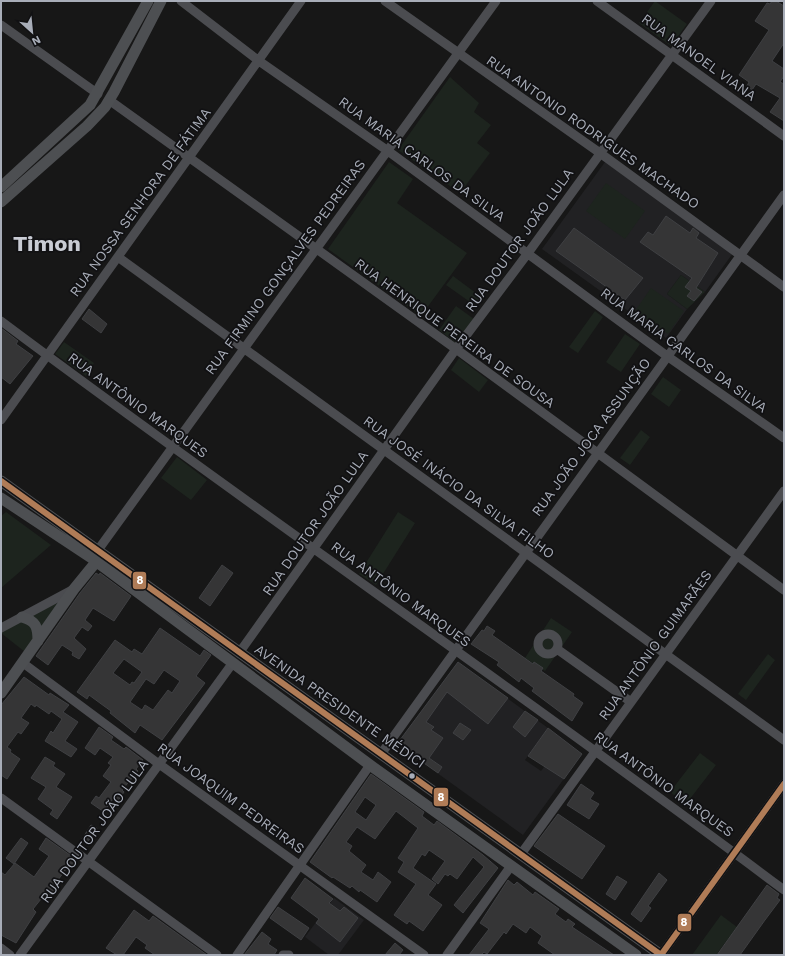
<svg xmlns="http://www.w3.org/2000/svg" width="785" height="956" font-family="'Work Sans',sans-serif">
<rect width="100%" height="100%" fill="#171717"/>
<path fill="#212123" d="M605,162L733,253L705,292L681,275L667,294L687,309L666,338L542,249Z
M458,662L548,728L525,760L541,771L564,741L582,754L523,835L397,744Z
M334,898L364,920L338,955H329L305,937Z"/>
<path fill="#1d241e" d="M655,1L687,24L671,46L639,23Z
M450,77L479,103L474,112L491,125L477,143L490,153L460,193L398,150Z
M389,162L413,179L397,203L467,253L421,316L328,249Z
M606,183L645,211L625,239L586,211Z
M681,275L705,292L687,309L667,294Z
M453,276L484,299L477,307L446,285Z
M651,288L684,311L668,334L635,311Z
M456,306L474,319L456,343L439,330Z
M595,311L603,317L578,353L569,347Z
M625,334L640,344L621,372L606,362Z
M64,342L94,363L86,376L55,354Z
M459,358L488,380L479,392L451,370Z
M663,377L681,390L669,407L651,394Z
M641,430L650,437L630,465L620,458Z
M177,457L207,480L191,500L161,478Z
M6,512L51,545L1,588V516Z
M398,512L415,523L376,585L359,574Z
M63,600L25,652L1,633V631Z
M551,618L572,632L545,671L525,658Z
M768,654L775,660L746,700L738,694Z
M700,753L716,765L686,804L670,792Z
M721,915L737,927L716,955H692Z"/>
<path fill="#353536" stroke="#3f4043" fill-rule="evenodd" d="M772,1H776L784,6V43L772,61L784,69V76L780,82L784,84V121L770,112L780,98L756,84L752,90L747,86L749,82L739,75L769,30L755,21L767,3L770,4Z
M666,216L690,233L693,228L699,233L696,238L718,253L696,288L702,292L694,301L687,296L691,291L685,287L692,278L640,242L648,232L653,235Z
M574,228L643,278L625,300L556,251Z
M89,309L107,324L101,333L82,319Z
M1,328L18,341L16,344L33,356L10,384L1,377Z
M222,565L233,573L210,606L199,598Z
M96,573L99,575L100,573L131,596L114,621L93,608L85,620L92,626L88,631L82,627L74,638L86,649L79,659L72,655L73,652L62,645L48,665L36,656L80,593Z
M487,626L495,631L492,635L533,664L534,662L543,668L541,671L574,694L573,696L583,703L572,721L532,691L534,688L521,678L519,682L497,665L499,662L471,644L482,630L484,631Z
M160,628L200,656L204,650L211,655L196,676L205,683L162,740L140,725L135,733L110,713L111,711L104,706L89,695L87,699L77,692L115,640L132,652L134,649L142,654ZM124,659L142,672L134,683L132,682L130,685L113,673ZM164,670L180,681L172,693L168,690L153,710L145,705L142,710L130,702L146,679L154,684Z
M458,662L508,698L488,724L447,692L426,722L434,727L431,730L443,738L429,758L442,767L438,773L397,744Z
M24,677L49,695L50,693L69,705L63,712L78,722L65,741L77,749L71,757L45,741L51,731L53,733L62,719L51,711L49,714L36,705L35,707L31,704L21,718L29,723L21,734L18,732L7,747L11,750L10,752L20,759L7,779L1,775V705Z
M525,711L538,720L525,737L513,727Z
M460,723L471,730L463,740L453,733Z
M99,727L113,737L111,740L124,749L126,747L143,760L136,769L138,771L122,790L124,792L117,802L113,799L104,812L91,803L96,796L99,798L111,782L103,776L111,765L108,763L113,757L100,748L95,755L85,748Z
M548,728L582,754L564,779L528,756Z
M45,757L55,763L53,766L65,774L56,787L72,797L57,819L50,814L53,810L38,799L46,787L31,778Z
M371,774L424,812L422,816L434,825L437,821L483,855L498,868L463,913L454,905L484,867L473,857L457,879L450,874L448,876L445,874L438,884L432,879L445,861L429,850L425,856L422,854L413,868L436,884L428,895L442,905L423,931L409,921L407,924L394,915L416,884L398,872L404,862L398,858L418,828L396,811L375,839L357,827L346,842L352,846L349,851L366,865L361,872L373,880L378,872L391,882L377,902L360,890L359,892L352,886L350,888L333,877L332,878L310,862ZM365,797L376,805L366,820L355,812Z
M581,784L594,793L590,799L599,804L589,819L567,805Z
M558,814L605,846L582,879L534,846Z
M91,825L97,828L87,843L82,839Z
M21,838L28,843L14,864L6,858Z
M46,838L77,860L69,871L66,869L58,880L61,882L46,902L41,899L33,909L36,912L16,943L1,935V872L5,875L15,863L34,877L49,856L39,849Z
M659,873L667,880L648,906L651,908L641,922L631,914Z
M617,876L627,882L615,900L606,894Z
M305,878L333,899L329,903L340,911L344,907L358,918L340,942L316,923L319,919L291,898Z
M508,880L514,885L517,882L533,895L535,892L559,909L555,914L566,922L568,919L575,924L572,927L614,955H555L538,943L542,936L530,927L526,933L513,924L506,934L504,932L487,954L484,952L481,955H469L489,929L480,923Z
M767,885L779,894L777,898L780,900L765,920L740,955H717Z
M278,907L309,928L301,940L270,918Z
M134,910L149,921L153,916L207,955H155L145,948L147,945L136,937L123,955H117L106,948Z
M262,932L271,939L268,944L277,950L274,955H244Z
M395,943L403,950L399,955H385Z"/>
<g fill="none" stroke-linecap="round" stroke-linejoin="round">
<path stroke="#4b4c50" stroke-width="9" d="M181,1L259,61L388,151L667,356L784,438
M385,1L600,153L784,287
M597,1L784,136
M1,25L98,94
M109,100L456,349L784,590
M118,257L784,740
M1,321C259,514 526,696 784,890
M1,420L301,1
M98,550L496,1
M1,628L72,590
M538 644a10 10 0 1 1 20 0a10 10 0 1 1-20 0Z
M557,649L631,702
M239,653L456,349L528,253L711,1
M23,663L159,764L424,955
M381,754L784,195
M1,798L217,955
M521,854L784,491
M1,948L10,955
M20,955L232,664
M237,955L370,765
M283,955H289
M447,955L511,866
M661,955L784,784"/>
<path stroke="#4d4f52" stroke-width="11" d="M1,187L90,105L148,1
M1,202L87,126L105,107L114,92L161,1
M1,481L661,955
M1,498L93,559L370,765L636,955
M22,617C36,621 38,627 38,641
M1,693L74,589L96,562"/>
<g stroke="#111113" stroke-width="9">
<path id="bus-1" d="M1,481L661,955L784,784"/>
</g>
<use href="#bus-1" stroke="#b07c57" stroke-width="6"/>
</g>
<circle fill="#a8adb8" stroke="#111113" stroke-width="1.5" cx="412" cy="776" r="3.5"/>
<g text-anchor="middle" stroke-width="3.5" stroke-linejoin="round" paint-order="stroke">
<g font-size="14" fill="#a8adb8" stroke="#111113">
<text transform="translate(699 57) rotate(36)" y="5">RUA MANOEL VIANA</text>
<text transform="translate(593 132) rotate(35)" y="5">RUA ANTONIO RODRIGUES MACHADO</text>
<text transform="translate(422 159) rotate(36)" y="5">RUA MARIA CARLOS DA SILVA</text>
<text transform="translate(140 202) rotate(-54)" y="5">RUA NOSSA SENHORA DE FÁTIMA</text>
<text transform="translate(519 240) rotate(-54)" y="5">RUA DOUTOR JOÃO LULA</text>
<text transform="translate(285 267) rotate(-54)" y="5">RUA FIRMINO GONÇALVES PEDREIRAS</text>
<text transform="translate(455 333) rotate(36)" y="5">RUA HENRIQUE PEREIRA DE SOUSA</text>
<text transform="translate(684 350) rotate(36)" y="5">RUA MARIA CARLOS DA SILVA</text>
<text transform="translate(138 405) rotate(36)" y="5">RUA ANTÔNIO MARQUES</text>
<text transform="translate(591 437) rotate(-54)" y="5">RUA JOÃO JOCA ASSUNÇÃO</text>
<text transform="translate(459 487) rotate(36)" y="5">RUA JOSÉ INÁCIO DA SILVA FILHO</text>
<text transform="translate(315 523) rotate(-55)" y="5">RUA DOUTOR JOÃO LULA</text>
<text transform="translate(401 594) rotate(36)" y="5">RUA ANTÔNIO MARQUES</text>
<text transform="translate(655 645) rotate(-54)" y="5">RUA ANTÔNIO GUIMARÃES</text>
<text transform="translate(340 706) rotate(35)" y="5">AVENIDA PRESIDENTE MÉDICI</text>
<text transform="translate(664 784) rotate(36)" y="5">RUA ANTÔNIO MARQUES</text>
<text transform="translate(231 798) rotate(36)" y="5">RUA JOAQUIM PEDREIRAS</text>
<text transform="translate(94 831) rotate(-54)" y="5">RUA DOUTOR JOÃO LULA</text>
</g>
<g font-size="22" font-weight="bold" fill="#c9ccd4" stroke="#111113">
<text x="47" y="251">Timon</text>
</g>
</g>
<g stroke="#111113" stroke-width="1.5">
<rect x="132" y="571" width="15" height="19" rx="4" fill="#b07c57"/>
<rect x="433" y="787" width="16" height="20" rx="4" fill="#b07c57"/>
<rect x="677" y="913" width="15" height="19" rx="4" fill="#b07c57"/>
</g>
<g font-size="11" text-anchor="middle" font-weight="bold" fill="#fff">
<text x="140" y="584">8</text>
<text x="441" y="801">8</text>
<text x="684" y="926">8</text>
</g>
<rect width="785" height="956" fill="none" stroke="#a8adb8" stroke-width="4"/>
<g transform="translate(32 32) rotate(153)" stroke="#111113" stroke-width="3" paint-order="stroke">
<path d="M0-3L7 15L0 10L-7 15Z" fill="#a8adb8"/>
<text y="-6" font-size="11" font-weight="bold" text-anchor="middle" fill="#a8adb8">N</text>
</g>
</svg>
